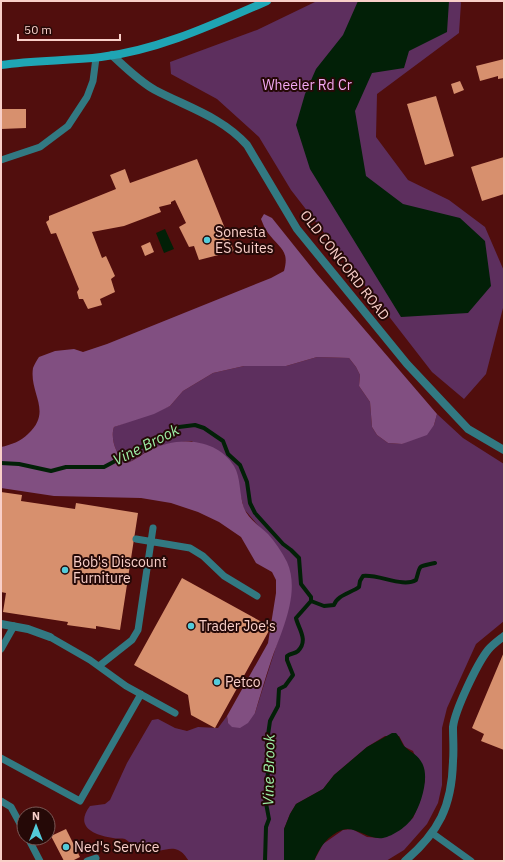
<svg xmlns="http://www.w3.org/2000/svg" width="505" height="862" font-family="'IBM Plex Sans',sans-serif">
<rect width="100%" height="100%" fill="#510e0d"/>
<path fill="#5d2f5e" d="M317,1H460L461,3L459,33L377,94L376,137L408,180L449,200L485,227L504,271V304L486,374L464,399L432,372L291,190L259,137L217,99L171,74L170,62L257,30Z
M317,357L349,358L356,367L360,375L359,386L370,402L372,427L377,435L388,443L402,444L434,425L437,414L463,438L504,464V621L476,644L447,708L442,728V785L438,803L427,824L404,850L386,861H314L323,844L343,830L352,829L367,837L382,838L413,818L420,801L425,780L413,751L405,747L399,736H385L367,747L334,775L323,789L296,804L290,814L284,829V861H189C186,857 183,852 178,850C169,846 158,853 148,853C137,852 133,844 125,839C122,838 116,839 113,838C94,835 74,827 90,806L105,804L110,800L127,763L152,720L158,719L175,728L187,731L198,727L218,728L227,716L228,723L255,713L281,631L279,550L244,509L241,497L192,441C178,442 164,444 151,449C142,453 136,460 127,463C116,457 110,438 114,427L170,406L183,391L213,373L244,366H286Z"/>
<path fill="#814f81" d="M264,214L272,218L316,273L437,414L434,425L427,435L402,444L388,443L377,435L372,427L370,402L359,386L360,375L356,367L349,358L317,357L286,366H244L213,373L183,391L170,406L154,414L114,427C110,438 116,457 127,463C136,460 142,454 150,450C177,436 217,438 234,466C241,477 239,495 244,508C248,519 260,526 268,534C275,542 282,552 287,562C301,593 281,632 271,661C265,679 260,696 255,713L248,723L240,728L232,727L228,723L227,716L268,643L276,593V580L272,572L256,563L241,537L219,522L198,512L171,503L141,498L54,496L1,488V447C11,445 21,441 28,434C53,411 29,394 33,368C34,365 37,360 39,357L55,351L74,349L83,352L107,344L271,278L284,271C290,250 279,248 268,233C265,229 263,224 261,219Z"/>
<path fill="#022007" d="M358,1H449L447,32L409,51L404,68L372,73L355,111L366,176L403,204L460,218L485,241L491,286L468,313L401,317L310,169L296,125L305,94L316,69L343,35Z
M165,229L174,249L164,253L156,233Z
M392,733H396C400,737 401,742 404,746C411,753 419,755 423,765C429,779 421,805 413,817C408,826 393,836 383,838C367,840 355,825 342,830C328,835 319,848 314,861H284V829L290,814L296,804L323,789L334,775L367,747Z"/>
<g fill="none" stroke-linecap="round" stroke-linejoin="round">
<path stroke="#022007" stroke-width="4" d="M1,463L19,464L51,471L66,467H104L179,427L195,425L204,428L223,441L228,454L240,465L247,482L250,503L255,513L283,544L291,550L299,558L301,584L311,597V601L296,618C298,628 309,640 298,651C295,654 291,653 287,656V660L293,675L285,686L279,689L278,706L270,721L267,742L268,772L265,798L269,819L266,827L265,861
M311,601L324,606L334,605C337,595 351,593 359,587L360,581L363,576C379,574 403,588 416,580C421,564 417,567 435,563"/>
</g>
<path fill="#d7906e" d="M504,59V78L498,79V76L480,81L476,66Z
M460,81L464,90L454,94L451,84Z
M436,96L454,156L425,165L407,104Z
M1,109H26V128L1,129Z
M504,157V194L482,201L471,167Z
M197,159L234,251L199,260L194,246L189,247L179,227L186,223L175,200L171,202V204L159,207L161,212L124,226L92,232L102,258L106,256L115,276L111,279L115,292L100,299L102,305L88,309L83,299H79L77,292L79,289L56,233L51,234L46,222L49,220V216L116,189L110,175L125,169L130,183Z
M150,242L154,252L145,256L141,246Z
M1,492L22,495L21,501L75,509L76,503L138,513L120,630L96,626V629L67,625L68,622L3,612L6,593L1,592Z
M182,578L271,627L215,728L191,715L188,695L134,665Z
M504,652V750L481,741L484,734L472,728Z
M66,829L80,857L72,861H64L51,836Z"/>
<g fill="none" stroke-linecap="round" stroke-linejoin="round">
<path stroke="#327982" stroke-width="7" d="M1,160L40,147L68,126L87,97L93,81L96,58
M136,539L190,548L203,556L224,576L257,596
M50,637L90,660L126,686L175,713
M1,649L14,626
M99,666L132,640L138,630L153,528
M1,758L80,801L141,694
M1,801L11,807L24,831
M432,833L471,861
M28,838L40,861
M87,861L96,858"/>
<path stroke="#327982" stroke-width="8" d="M112,55C126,68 139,81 155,90C187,107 222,117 247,145L297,229L407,364L468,429L504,450
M1,624L28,629L50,637
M405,861C439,832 452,806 453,761C454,750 453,739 453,727C455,710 477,664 488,650C492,645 499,640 504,636"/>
<path stroke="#1fa5b4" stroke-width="8" d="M1,65C34,60 68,61 101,57C159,50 214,24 267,1"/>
</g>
<g fill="#53cbda" stroke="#250907" stroke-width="1.5">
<circle cx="207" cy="240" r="4"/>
<circle cx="65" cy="570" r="4"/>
<circle cx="191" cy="626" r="4"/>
<circle cx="217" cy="682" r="4"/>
<circle cx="66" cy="847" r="4"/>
</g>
<g text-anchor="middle" stroke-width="4" stroke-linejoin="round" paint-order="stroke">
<g font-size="14" fill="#f3a9f3" stroke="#250907">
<text x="307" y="90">Wheeler Rd Cr</text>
</g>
<g font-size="14" fill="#f9cfc9" stroke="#250907" text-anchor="start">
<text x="215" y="237">Sonesta<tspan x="215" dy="16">ES Suites</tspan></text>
<text x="73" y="567">Bob's Discount<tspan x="73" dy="16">Furniture</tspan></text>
<text x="199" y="631">Trader Joe's</text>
<text x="225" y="687">Petco</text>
<text x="74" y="852">Ned's Service</text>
</g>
<g font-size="14" fill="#f9cfc9" stroke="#250907">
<text transform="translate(345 265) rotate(52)" y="5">OLD CONCORD ROAD</text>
</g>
<g font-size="15" font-style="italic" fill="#9defa6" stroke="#250907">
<text transform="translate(146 445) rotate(-27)" y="5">Vine Brook</text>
<text transform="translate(269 770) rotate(-89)" y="5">Vine Brook</text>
</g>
</g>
<rect width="505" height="862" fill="none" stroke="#f9cfc9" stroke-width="4"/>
<g transform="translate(36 826)"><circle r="19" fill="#250907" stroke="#7a5855"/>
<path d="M0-3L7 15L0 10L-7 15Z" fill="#53cbda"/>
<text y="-6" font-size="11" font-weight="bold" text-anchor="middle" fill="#f9cfc9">N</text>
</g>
<path d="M18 34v6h102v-6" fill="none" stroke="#f9cfc9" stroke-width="2"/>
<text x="24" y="34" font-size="12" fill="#f9cfc9" stroke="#250907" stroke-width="3" paint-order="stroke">50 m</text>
</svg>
